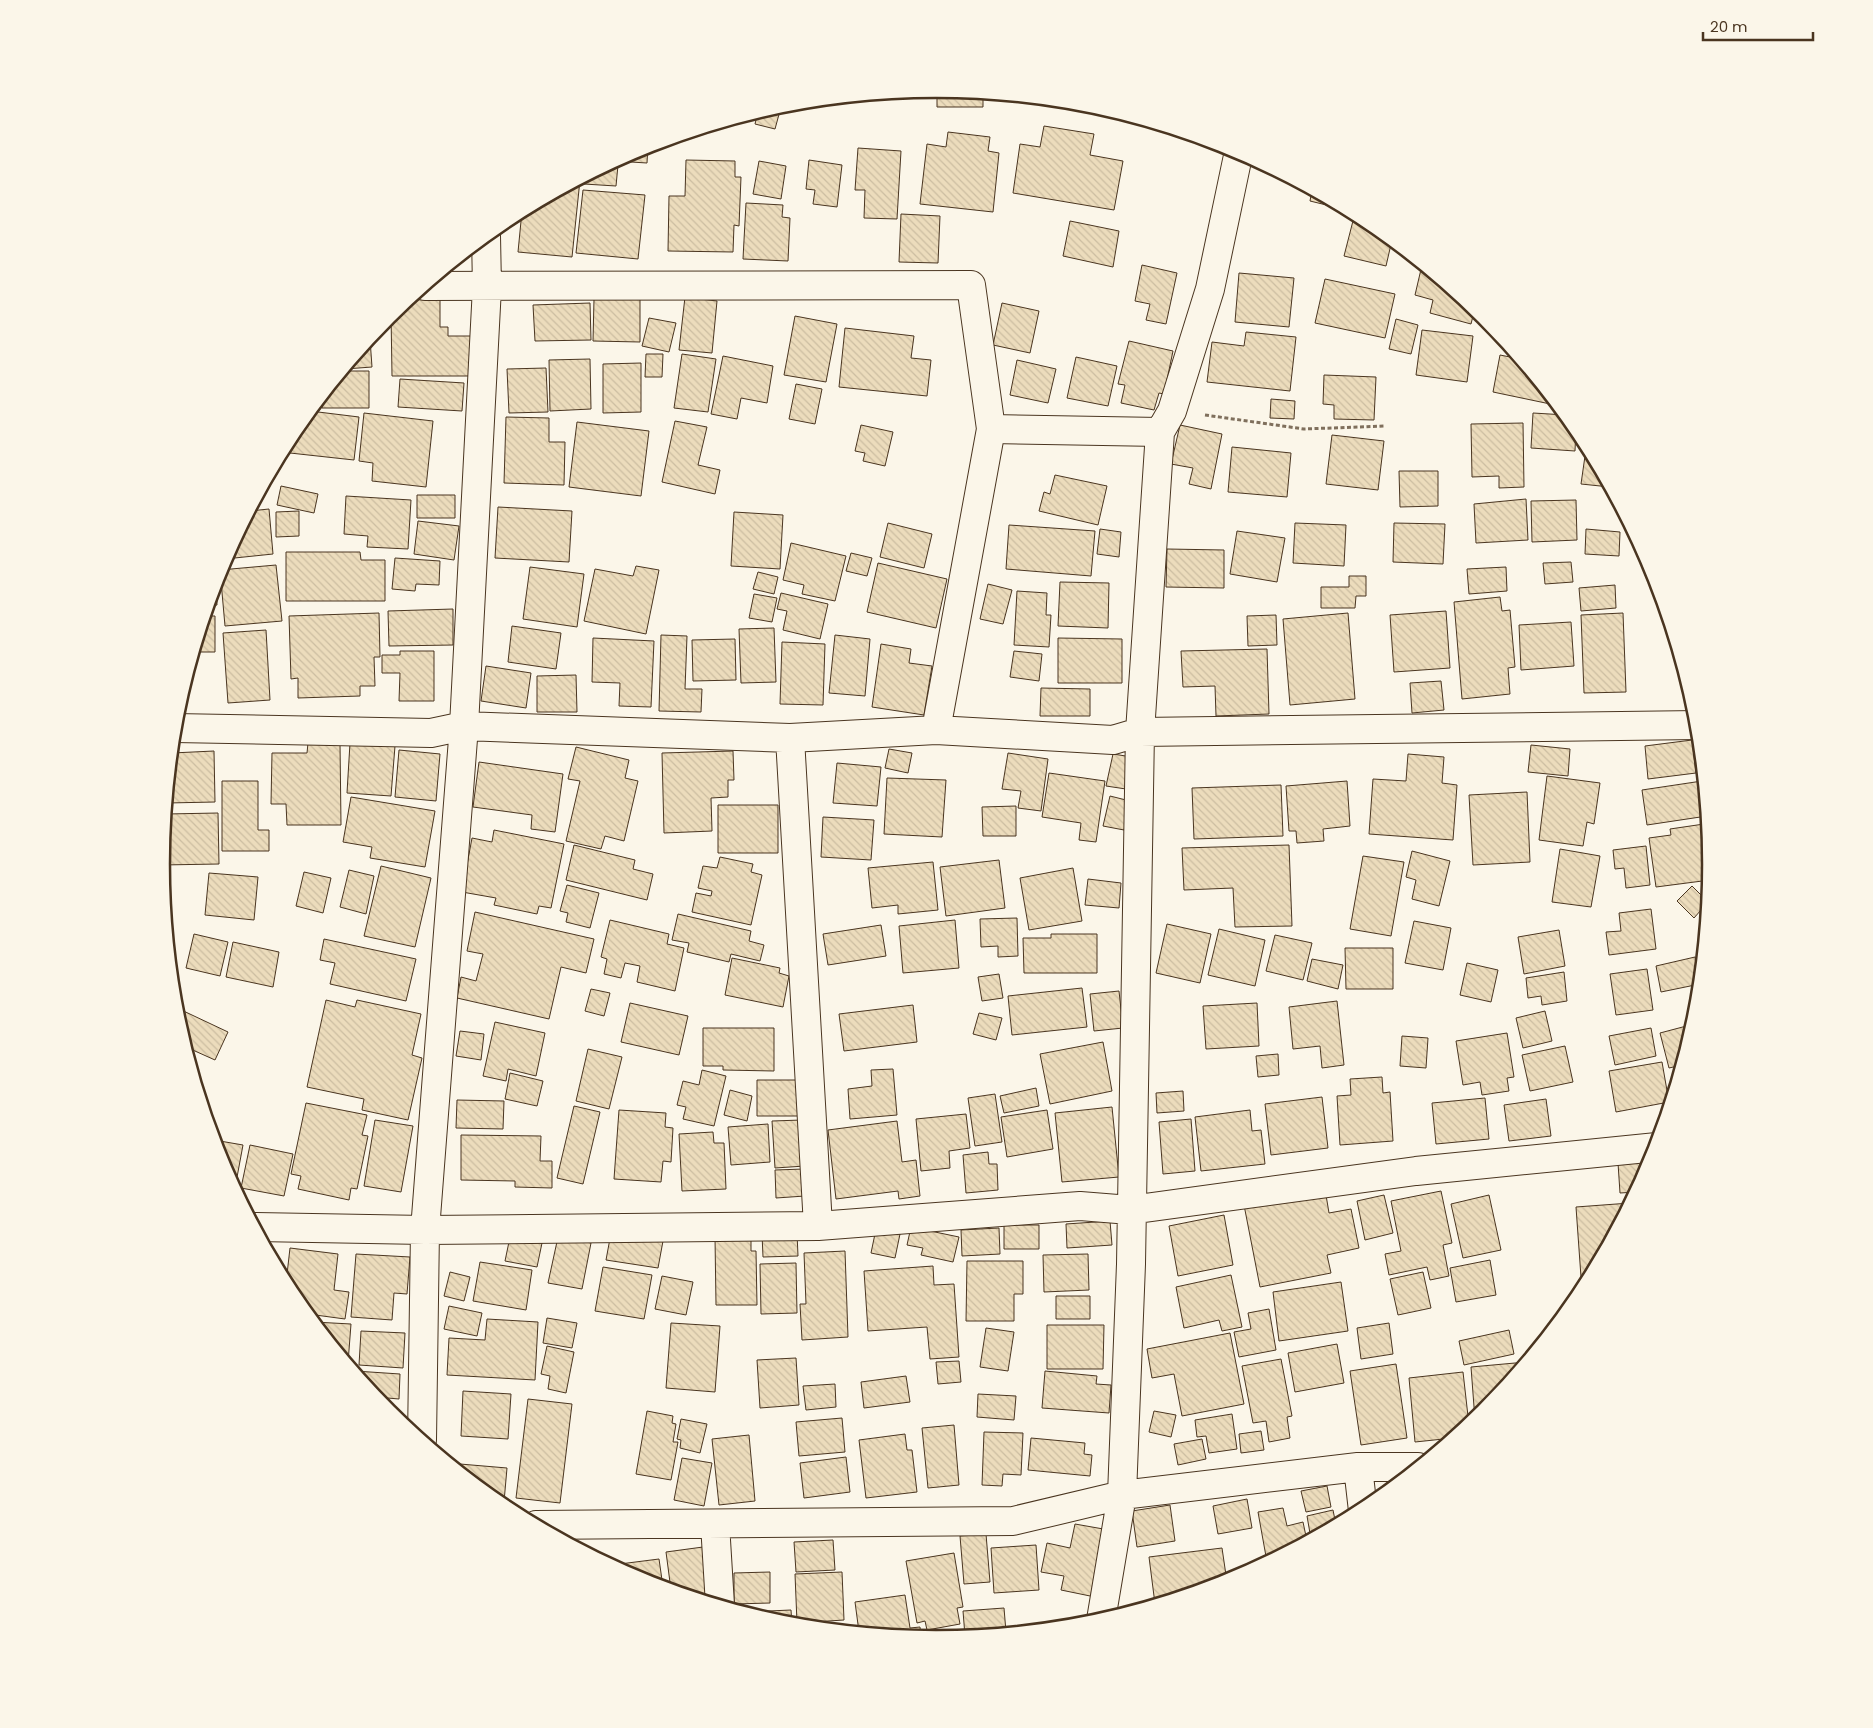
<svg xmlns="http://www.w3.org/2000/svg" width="1873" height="1728" font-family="Poppins,sans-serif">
<defs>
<pattern id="building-back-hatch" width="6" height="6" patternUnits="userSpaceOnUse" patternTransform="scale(1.25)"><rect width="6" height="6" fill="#ecdcbc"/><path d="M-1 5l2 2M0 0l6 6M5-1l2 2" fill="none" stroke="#ccbda1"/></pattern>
</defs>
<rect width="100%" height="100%" fill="#fbf6e9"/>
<path fill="url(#building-back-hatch)" stroke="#4a3520" d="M937,89L983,93V107H937Z
M840,98V104L806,105V102Z
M778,106L781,107L775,129L755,124L758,112Z
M1044,126L1094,134L1090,155L1123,161L1114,210L1013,193L1020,144L1040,147Z
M948,132L990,137L988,151L999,153L993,212L920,204L927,144L946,147Z
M648,145L647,163L615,161L640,148Z
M858,148L901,151L897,219L864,218L865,190H855Z
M686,160L735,161V177H741L739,226L734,225L733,252L668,251L669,196H685Z
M809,160L842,165L837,207L813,204L815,190L806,189Z
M759,161L786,166L781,199L753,194Z
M609,164L618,165L616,186L584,184V177Z
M580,180L572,257L518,252L522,211Z
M583,190L645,195L638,259L576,253Z
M1312,190L1351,211L1310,201Z
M746,203L783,205L782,217L790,218L788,261L743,259Z
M1355,213L1367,220L1392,240L1386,266L1344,256Z
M901,214L940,216L938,263L899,262Z
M1070,221L1119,231L1113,267L1063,256Z
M1142,265L1177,273L1166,324L1146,320L1150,304L1135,301Z
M1422,265L1475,308L1471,324L1430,313L1433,300L1415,295Z
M1239,273L1294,278L1289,327L1235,322Z
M1325,279L1395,294L1385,338L1315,323Z
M685,297L717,301L712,353L679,350Z
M440,299V327H448V336H471V376H392L391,313L408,300Z
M594,299H640V342L593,341Z
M590,303L591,340L535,341L533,305Z
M1002,303L1039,311L1030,353L993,345Z
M795,316L837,324L826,382L784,375Z
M649,318L676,323L669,352L642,346Z
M1396,319L1418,325L1411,354L1389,349Z
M845,328L914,336L911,358L931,360L927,396L839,387Z
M1422,330L1473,336L1467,382L1416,375Z
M1246,332L1296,337L1290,391L1207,382L1212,342L1244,346Z
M1498,332L1507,344L1496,340Z
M370,339L372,367L345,369Z
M1129,341L1173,351L1164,394L1159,393L1154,410L1121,403L1125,385L1118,384Z
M646,354H663L662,377H645Z
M682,354L716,359L708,412L674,408Z
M1500,355L1520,359L1555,402V405L1493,392Z
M723,356L773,366L767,403L741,398L737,419L711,414Z
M1076,357L1117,366L1108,406L1067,398Z
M590,359L591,409L550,411L549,360Z
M1017,360L1056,369L1048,403L1010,395Z
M641,363V412L603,413V364Z
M546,368L548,412L509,413L507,369Z
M343,371H369V408H322V397Z
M1324,375L1376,377L1374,420L1334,419V405L1323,404Z
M400,379L464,383L462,411L398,407Z
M796,384L822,389L815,424L789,419Z
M1271,399L1295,401L1294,419L1270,418Z
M310,411L359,417L354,460L290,453L292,433Z
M364,413L433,421L426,487L372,481L373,463L359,461Z
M1533,413L1566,415L1576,427L1575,451L1531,448Z
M506,417L549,418V442H565L564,485L504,483Z
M675,421L707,427L698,465L720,470L715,494L662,482Z
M577,422L649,431L641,496L569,487Z
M1523,423L1524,487L1499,488V476L1472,477L1471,424Z
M861,425L893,432L885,466L863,461L865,453L855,451Z
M1180,425L1222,434L1211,489L1189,484L1193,468L1171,464Z
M1332,435L1384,441L1378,490L1326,484Z
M1232,447L1291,453L1287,497L1228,492Z
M1586,449H1590L1610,487L1581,484Z
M1399,471H1438V506L1400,507Z
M1055,475L1107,486L1098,525L1039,511L1044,492L1050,494Z
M281,486L318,494L314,513L277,505Z
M417,495H455V518H417Z
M346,496L411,500L408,549L367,547L368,536L344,534Z
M1526,499L1528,540L1476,543L1474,504Z
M1576,500L1577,540L1532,542L1531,501Z
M498,507L572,511L569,562L495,558Z
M269,509L273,554L225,559L250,511Z
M299,511V536L276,537V512Z
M734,512L783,515L780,569L731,566Z
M418,521L459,526L454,560L414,554Z
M888,523L932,534L924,568L880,557Z
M1295,523L1346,525L1344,566L1293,563Z
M1394,523L1445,524L1443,564L1393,562Z
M1009,525L1095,531L1091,576L1006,569Z
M1100,529L1121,532L1119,557L1097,554Z
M1586,529L1620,532L1619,556L1585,554Z
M1237,531L1285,538L1277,582L1230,574Z
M791,543L846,556L835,601L802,594L804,585L783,580Z
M1167,549L1224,550V588L1166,587Z
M286,552H360L361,560H385V601H286Z
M851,553L872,558L867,576L846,571Z
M395,558L440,561L439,585L416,584L415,591L392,589Z
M1571,562L1573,582L1545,584L1543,563Z
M878,563L947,579L936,628L867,612Z
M276,565L282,621L225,626L220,570Z
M636,566L659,570L646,634L584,621L595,569L633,576Z
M530,567L584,574L577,627L523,619Z
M1506,567L1507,591L1469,594L1467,569Z
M758,572L778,577L774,594L753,589Z
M1349,576H1366V596H1356L1355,608H1321V587H1349Z
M216,582L217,605L209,606Z
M1060,582L1109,583L1108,628L1058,626Z
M988,584L1012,590L1003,624L980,619Z
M1615,585L1616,608L1581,611L1579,588Z
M1017,591L1047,593L1046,615H1051L1049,647L1014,645Z
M781,593L828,604L820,639L783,630L787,611L777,609Z
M754,594L777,598L772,622L749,618Z
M1500,597L1502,611L1510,610L1515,667L1508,668L1510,694L1462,699L1454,602Z
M453,609V645L389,646L388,611Z
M1446,611L1450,668L1394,672L1390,615Z
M379,613L380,657H374L375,686H360V696L298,698V678L291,679L289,616Z
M1348,613L1355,699L1290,705L1283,619Z
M1623,613L1626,692L1584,693L1581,615Z
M1276,615L1277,645L1248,646L1247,616Z
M206,616H215V652H195Z
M1571,622L1574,666L1521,670L1519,625Z
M512,626L561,633L556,669L508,662Z
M774,628L776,682L741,683L739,629Z
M266,630L270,700L228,703L223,633Z
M661,635L687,636L685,689H702L701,712L659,711Z
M835,635L870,639L865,696L829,693Z
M593,638L654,641L651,707L619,706L620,683L592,682Z
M1058,638L1122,639V683H1058Z
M735,639L736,680L693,681L692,640Z
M782,642L825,644L823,705L780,704Z
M881,644L911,649L909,663L932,666L924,715L872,707Z
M1267,649L1269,714L1216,716L1215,686L1183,687L1181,651Z
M400,651H434V701H399L400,673H382V655H400Z
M1014,651L1042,654L1039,681L1010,677Z
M190,666L185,707L178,706Z
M486,666L531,673L526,708L481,701Z
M576,675L577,712H537V676Z
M1441,681L1444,710L1412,713L1410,683Z
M1041,688L1090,689V716H1040Z
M1692,740L1696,773L1648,779L1645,746Z
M308,743H340L341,825H287L286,804H271L272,753H307Z
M350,743L395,746L391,796L347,793Z
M1531,745L1570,749L1568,776L1528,772Z
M576,747L629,760L625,778L638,781L624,841L605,836L601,849L566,841L580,781L568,779Z
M889,749L912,753L908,773L885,768Z
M399,750L440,754L436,801L395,797Z
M214,751L215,802L167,803L172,753Z
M733,751L734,780H728V797L711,798L712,831L664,833L662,753Z
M1008,753L1048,759L1041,811L1018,808L1021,791L1002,789Z
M1113,754L1132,757L1126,789L1106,786Z
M1408,754L1444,757L1442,783L1457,785L1453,840L1369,834L1373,779L1406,781Z
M479,762L563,774L555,832L531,829L532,815L473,807Z
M837,763L881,767L877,806L833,803Z
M1049,773L1105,781L1096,842L1079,840L1081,823L1042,817Z
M1547,776L1600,783L1594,824L1587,822L1583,846L1539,840Z
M887,778L946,780L942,837L884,834Z
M222,781H258V830H269V851H222Z
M1347,781L1350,826L1323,829L1324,841L1297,843L1296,831H1289L1286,786Z
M1702,781L1707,816L1647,825L1642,790Z
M1281,785L1283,836L1194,839L1192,788Z
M1527,792L1530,862L1473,865L1469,795Z
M1110,796L1130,801L1124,830L1103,826Z
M351,797L435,811L425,867L370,858L372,847L343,842Z
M718,805H778V853H718Z
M1016,806V836H983L982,807Z
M218,813L219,864L161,865L166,814Z
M823,817L874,820L871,860L821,857Z
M1704,824L1710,880L1656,887L1649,838L1671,835L1670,829Z
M494,830L564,844L551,908L539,906L537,914L494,905L496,898L462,892L472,838L492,842Z
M574,845L635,860L633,869L653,874L647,900L566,880Z
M1289,845L1292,926L1235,927L1233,888L1184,890L1182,848Z
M1646,846L1650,885L1626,888L1624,868L1615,869L1613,850Z
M1560,849L1600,856L1591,907L1552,902Z
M1412,851L1450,861L1439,906L1412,899L1416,880L1406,877Z
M1363,856L1404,862L1391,936L1350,929Z
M720,857L753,864L751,872L762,875L751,925L692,912L696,893L711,896L712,891L698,888L703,866L717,868Z
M999,860L1005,908L946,916L940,867Z
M933,862L938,910L898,914V905L872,908L868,868Z
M381,866L431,878L415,947L364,936Z
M1073,868L1082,921L1029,930L1020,878Z
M349,870L374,876L366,914L340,907Z
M304,872L331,878L323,913L296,906Z
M209,873L258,877L254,920L205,915Z
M1088,879L1121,883L1119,908L1085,905Z
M567,885L599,893L590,928L566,922L568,913L560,911Z
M1692,886L1708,902L1694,918L1677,901Z
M1651,909L1656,949L1609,955L1606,932L1621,931L1619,913Z
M475,912L594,939L586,973L561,967L549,1019L457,998L461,977L476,981L483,954L467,951Z
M678,914L751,931L749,941L764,945L760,961L731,954L729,962L687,952L689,943L672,940Z
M1017,918L1018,956L998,957V946L981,947L980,919Z
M610,920L669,934L667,944L684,948L675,991L637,982L640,966L625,963L621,978L604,974L607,959L601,957Z
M955,920L959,968L903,973L899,926Z
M1414,921L1451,928L1443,970L1405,963Z
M1167,924L1211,934L1200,983L1156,973Z
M881,925L886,956L828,965L823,934Z
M1219,929L1265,940L1255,986L1208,975Z
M1559,930L1565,966L1524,974L1518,937Z
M194,934L228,942L220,976L186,968Z
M1051,934H1097V973H1024L1023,938H1051Z
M1275,935L1312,943L1303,980L1266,971Z
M324,939L416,959L406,1001L330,984L335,963L320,960Z
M233,942L279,952L273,987L226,977Z
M1345,948H1393V989H1346Z
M1695,957L1700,984L1661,992L1656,966Z
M732,958L780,968L779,973L789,976L783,1007L725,995Z
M1312,959L1343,965L1338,989L1307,981Z
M1467,963L1498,970L1491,1002L1460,995Z
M1647,969L1653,1010L1616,1015L1610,974Z
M1564,972L1567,1001L1542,1005L1541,996L1528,998L1526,978Z
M999,974L1003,998L982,1001L978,977Z
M1082,988L1087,1027L1012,1035L1008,996Z
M591,989L610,993L604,1016L585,1011Z
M1119,991L1123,1028L1094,1031L1090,994Z
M326,1000L355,1007L357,1000L421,1014L412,1055L422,1058L408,1120L362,1110L364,1099L307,1087Z
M1337,1001L1344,1065L1322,1068L1320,1046L1293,1049L1289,1007Z
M630,1003L688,1016L679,1055L621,1042Z
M1257,1003L1259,1046L1206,1049L1203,1006Z
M913,1005L917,1042L844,1051L839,1014Z
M175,1007L228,1032L215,1060L186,1047Z
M1545,1011L1552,1041L1523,1048L1516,1018Z
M979,1013L1002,1018L996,1040L973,1034Z
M495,1022L545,1033L536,1076L508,1069L506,1081L483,1076Z
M1694,1024L1682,1065L1669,1068L1660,1033Z
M703,1028H774V1071L723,1070V1066H703Z
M1651,1028L1656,1056L1615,1065L1609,1036Z
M460,1031L484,1034L481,1060L456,1056Z
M1507,1033L1514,1077L1507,1078L1509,1091L1482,1095L1480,1082L1463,1085L1456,1041Z
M1402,1036L1428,1038L1426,1068L1400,1066Z
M1103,1042L1112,1091L1050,1104L1040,1054Z
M1565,1046L1573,1082L1530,1091L1522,1055Z
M588,1049L622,1057L609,1109L576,1101Z
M1278,1054L1279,1075L1258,1077L1256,1056Z
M1662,1062L1669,1102L1616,1112L1609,1071Z
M893,1069L897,1115L850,1119L848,1089L872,1086L871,1070Z
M702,1070L726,1076L714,1126L683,1119L686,1107L677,1105L683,1081L699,1085Z
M510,1073L543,1081L537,1106L505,1099Z
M1382,1077L1383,1093L1390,1092L1393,1141L1340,1145L1337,1096L1351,1095L1350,1079Z
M195,1079L201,1081L198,1089Z
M757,1080H801V1116H757Z
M1036,1088L1039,1106L1004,1113L1000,1096Z
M730,1090L752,1096L747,1121L724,1115Z
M1183,1091L1184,1111L1157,1113L1156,1093Z
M995,1094L1002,1142L975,1146L968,1098Z
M1322,1097L1328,1148L1271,1155L1265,1104Z
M1485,1098L1489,1139L1436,1144L1432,1103Z
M1546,1099L1551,1136L1509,1141L1504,1105Z
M457,1100L504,1101L503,1129L456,1128Z
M306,1103L367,1115L362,1135L368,1136L357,1189L351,1188L349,1200L298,1189L301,1176L291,1174Z
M574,1106L600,1112L583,1184L557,1178Z
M1112,1107L1119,1177L1062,1182L1055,1113Z
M619,1110L666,1113L665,1127L673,1128L671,1162L663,1161L661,1182L614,1179Z
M1047,1110L1053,1149L1007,1157L1001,1117Z
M1250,1110L1252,1131L1261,1130L1265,1164L1201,1171L1195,1117Z
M966,1114L970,1148L949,1151L950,1168L921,1171L916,1119Z
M1191,1119L1195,1171L1163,1174L1159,1122Z
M375,1120L413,1126L401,1192L364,1186Z
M802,1120L805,1166L775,1168L772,1121Z
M897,1121L902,1162L916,1160L920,1196L899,1199L898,1191L836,1199L828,1130Z
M768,1124L770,1162L731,1165L728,1127Z
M713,1132L714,1143H724L726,1189L682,1191L679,1134Z
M461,1135L541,1136L540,1161H552V1188L515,1187V1181L461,1180Z
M214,1140L243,1145L235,1188L220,1160Z
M250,1145L293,1154L284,1196L241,1188Z
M988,1152L989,1164H997L998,1190L966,1193L963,1155Z
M1653,1160L1636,1192L1620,1193L1618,1163Z
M804,1169L805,1196L776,1198L775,1170Z
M1325,1189L1329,1213L1351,1209L1359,1248L1327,1255L1331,1273L1260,1287L1244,1205Z
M1441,1191L1452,1243L1443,1245L1449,1276L1430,1280L1427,1267L1389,1275L1385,1254L1401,1251L1391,1201Z
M1384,1195L1393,1233L1365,1240L1357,1201Z
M1489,1195L1501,1250L1463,1258L1451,1204Z
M1630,1203L1591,1276L1581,1277L1576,1207Z
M1224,1215L1233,1265L1178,1276L1169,1226Z
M1110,1221L1112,1245L1067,1248L1066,1224Z
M1004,1225H1039V1249H1004Z
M911,1227L959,1237L953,1262L921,1255L923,1248L907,1245Z
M999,1228L1000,1254L962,1256L961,1230Z
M876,1229L900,1234L895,1258L871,1253Z
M611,1233L663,1241L658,1268L606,1260Z
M797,1233L798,1256L763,1257L762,1234Z
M751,1236V1251H756L757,1305H716L715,1237Z
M510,1237L542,1243L537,1267L505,1261Z
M558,1237L591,1243L582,1289L548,1283Z
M290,1248L338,1254L334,1290L349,1292L345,1319L308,1314L304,1310L305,1301L296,1300L292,1294L286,1283Z
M845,1251L848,1337L802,1340L800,1304H806L804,1253Z
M356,1254L410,1257L407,1294L394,1293L392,1320L351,1317Z
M1088,1254L1089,1290L1044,1292L1043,1255Z
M1490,1260L1496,1295L1456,1302L1450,1268Z
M967,1261H1023V1294H1014V1321H966Z
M480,1262L532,1270L526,1310L473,1301Z
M796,1263L797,1313L761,1314L760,1264Z
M933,1266L934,1285L954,1284L959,1357L930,1359L927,1327L868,1331L864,1271Z
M603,1267L652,1275L644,1319L595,1311Z
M450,1272L470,1277L464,1301L444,1296Z
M1423,1272L1431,1308L1398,1315L1390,1279Z
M1231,1275L1242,1327L1222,1331L1219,1320L1184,1328L1176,1287Z
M662,1276L693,1282L686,1315L655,1309Z
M1341,1282L1348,1331L1279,1341L1273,1292Z
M1056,1296H1090V1319H1056Z
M449,1306L482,1313L477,1336L444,1329Z
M1269,1309L1276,1350L1239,1357L1234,1332L1251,1329L1248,1313Z
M547,1318L577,1323L572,1348L543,1343Z
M487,1319L538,1322L535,1380L447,1375L449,1338L485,1340Z
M314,1322L351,1324L348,1363Z
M671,1323L720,1326L715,1392L666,1388Z
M1389,1323L1393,1354L1361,1359L1357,1328Z
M1047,1325H1104L1103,1369H1047Z
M986,1328L1014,1332L1008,1371L980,1367Z
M1509,1330L1514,1354L1464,1365L1459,1341Z
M361,1331L405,1333L403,1368L359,1365Z
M1230,1333L1244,1404L1182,1416L1174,1374L1152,1378L1147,1349Z
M1337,1344L1344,1383L1295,1392L1288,1353Z
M547,1346L574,1352L566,1393L548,1389L550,1376L541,1374Z
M796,1358L799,1405L760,1408L757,1360Z
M1281,1359L1292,1416L1287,1417L1290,1438L1269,1442L1266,1421L1253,1423L1242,1366Z
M959,1361L961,1382L938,1384L936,1362Z
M1526,1362L1484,1412L1475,1420L1471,1367Z
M1396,1364L1407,1438L1361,1445L1350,1371Z
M355,1371L400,1374L399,1399L376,1397Z
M1045,1371L1097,1376L1096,1384L1111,1385L1109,1413L1042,1408Z
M1463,1372L1469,1425L1453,1438L1415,1442L1409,1378Z
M906,1376L910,1402L864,1408L861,1382Z
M835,1384L836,1407L806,1410L803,1386Z
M463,1391L511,1394L508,1439L461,1436Z
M978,1394L1016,1396L1014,1420L977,1417Z
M528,1399L572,1404L560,1503L516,1498Z
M647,1411L673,1416L672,1423L676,1424L673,1442H678L671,1480L636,1474Z
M1154,1411L1176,1415L1171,1437L1149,1432Z
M1232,1414L1237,1449L1209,1453L1206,1436L1197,1437L1195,1420Z
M842,1418L845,1452L799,1456L796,1422Z
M681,1419L707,1424L700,1453L680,1448L681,1440L677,1439Z
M954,1425L959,1485L928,1488L922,1428Z
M1261,1431L1264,1450L1241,1453L1239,1434Z
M984,1432L1023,1433L1021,1475L1003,1474L1002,1486L982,1485Z
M905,1434L907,1450H912L917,1492L866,1498L859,1440Z
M749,1435L755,1501L719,1505L712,1439Z
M1031,1438L1085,1443L1084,1454L1092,1455L1090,1476L1028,1470Z
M1202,1439L1206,1459L1178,1465L1174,1444Z
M846,1457L850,1492L804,1498L800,1463Z
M682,1458L712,1463L704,1506L674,1500Z
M460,1464L507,1468L504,1502H498L460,1471Z
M1327,1486L1331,1507L1306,1512L1301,1491Z
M1247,1499L1252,1528L1218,1534L1213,1506Z
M1170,1505L1175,1541L1137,1547L1132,1511Z
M1283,1508L1287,1526L1303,1522L1307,1541L1267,1562L1258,1512Z
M1333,1510L1336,1525L1311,1539L1307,1516Z
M1075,1524L1109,1530L1095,1597L1061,1590L1064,1576L1041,1572L1047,1543L1070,1548Z
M986,1534L990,1582L964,1584L960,1536Z
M833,1540L835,1570L796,1572L794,1542Z
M1036,1545L1039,1590L994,1593L991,1548Z
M703,1547L709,1595L694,1597L671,1590L666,1552Z
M1222,1548L1227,1582L1155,1604L1149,1557Z
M954,1553L963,1607L957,1608L960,1624L927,1630L925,1621L917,1623L906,1561Z
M659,1559L663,1587L640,1580L612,1565Z
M770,1572V1603L734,1604V1573Z
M842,1572L844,1620L797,1623L795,1574Z
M905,1595L910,1628L920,1627L921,1638L859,1632L855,1602Z
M1004,1608L1006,1632L965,1636L963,1611Z
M791,1610L792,1625L746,1612Z
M1054,1625V1628L1029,1630V1627Z
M957,1632L958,1637L936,1639L935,1633Z"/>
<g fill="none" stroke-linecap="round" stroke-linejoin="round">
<g stroke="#4a3520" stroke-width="30">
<path id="minor" d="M425,286L971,285L991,429L936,730
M991,429L1160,432
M175,728L431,733L464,726L790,738L936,730L1113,740L1140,732L1698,725
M790,738L818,1226
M256,1227L425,1230L818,1226L1080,1206L1130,1210L1416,1171L1657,1147
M422,1440L425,1230L464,726L487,287L486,236
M1358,1467L1363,1511
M715,1524L720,1605
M536,1525L1013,1521L1122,1495L1358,1467H1418
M1101,1620L1122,1495L1131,1264L1140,732L1160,432L1172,411L1210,289L1239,151"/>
</g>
<path stroke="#7f6f5c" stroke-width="3" stroke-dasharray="4 2.5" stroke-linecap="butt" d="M1205,415L1304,429L1385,426"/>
<use href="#minor" stroke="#fbf6e9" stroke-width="28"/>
</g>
<path d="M0 0H1873V1728H0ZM170 864a766 766 0 1 1 1532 0a766 766 0 1 1-1532 0Z" fill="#fbf6e9" fill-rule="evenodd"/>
<path fill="none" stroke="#4a3520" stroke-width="2.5" d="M170 864a766 766 0 1 1 1532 0a766 766 0 1 1-1532 0Z"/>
<path d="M1703 32v8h110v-8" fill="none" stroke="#4a3520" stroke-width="2.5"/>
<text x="1710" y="32" font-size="15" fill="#4a3520" stroke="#fbf6e9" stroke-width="4" paint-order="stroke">20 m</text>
</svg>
